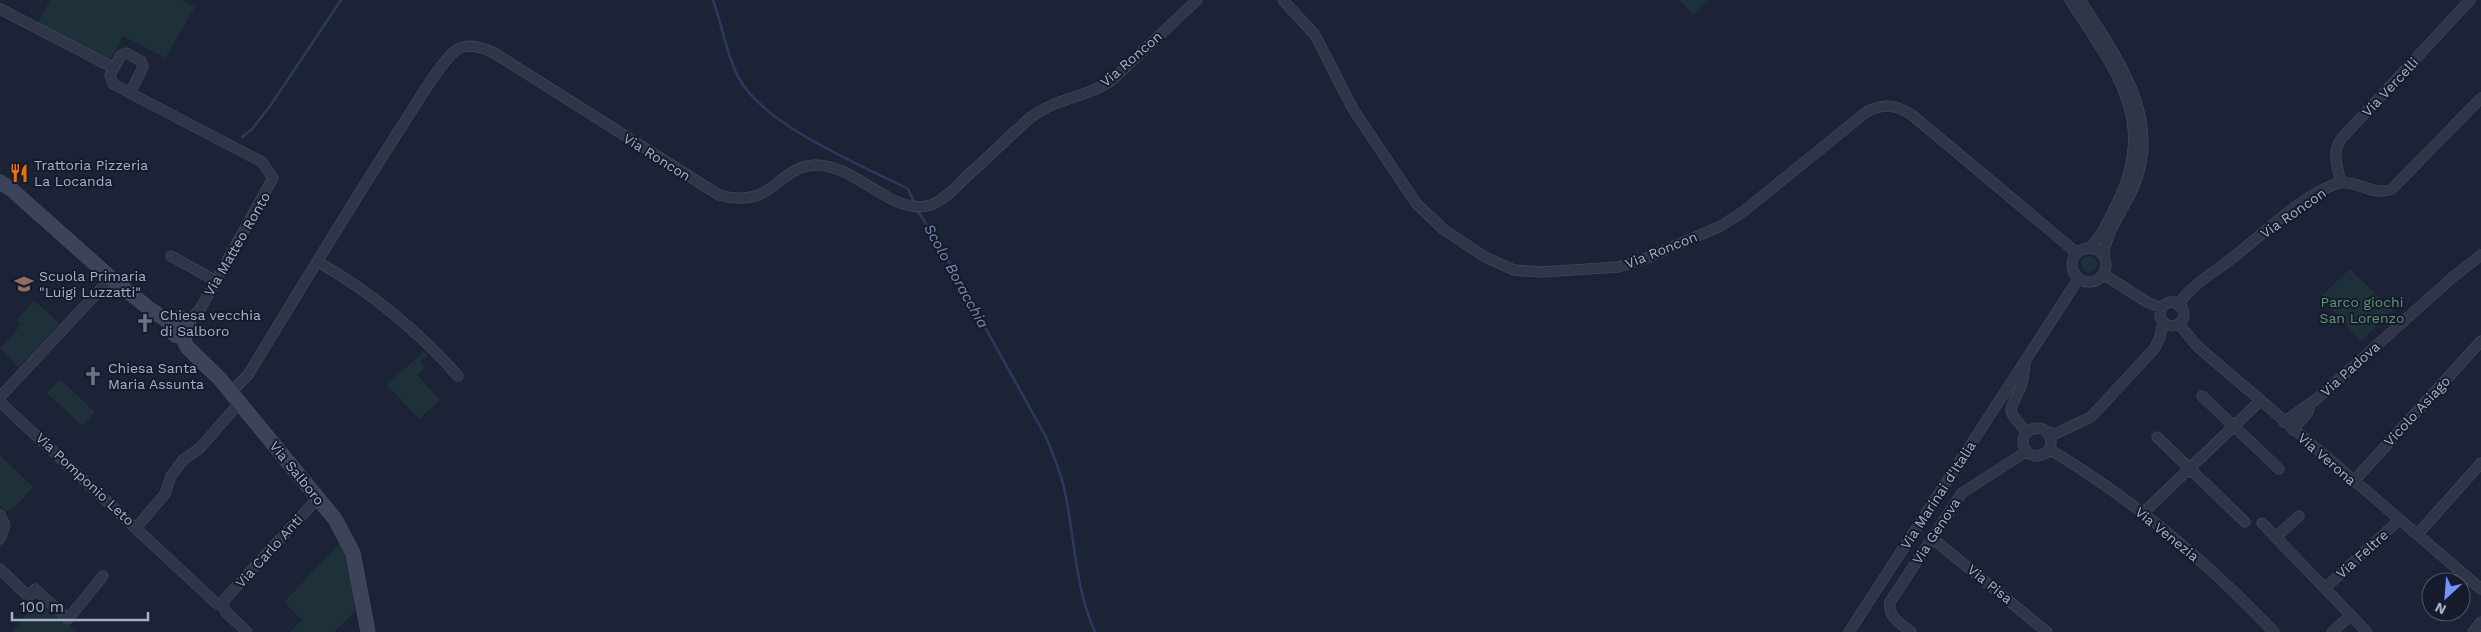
<svg xmlns="http://www.w3.org/2000/svg" width="2481" height="632" font-family="'Work Sans',sans-serif">
<rect width="100%" height="100%" fill="#1c2337"/>
<path fill="#1e3038" d="M50,0H182L195,7L165,58L123,36L110,60L38,23Z
M1679,0H1709L1694,15Z
M2081 264a8 8 0 1 1 16 0a8 8 0 1 1-16 0Z
M2350,269L2393,311L2361,341L2320,297Z
M34,300L60,324L19,367L0,348L21,325L17,320Z
M424,351L428,355L420,362L425,367L417,375L440,400L419,419L387,385Z
M60,379L95,412L82,426L47,393Z
M0,455L33,487L16,506L7,511L0,507Z
M340,543L349,566L347,567L350,573L356,611L334,632H290L302,620L284,602Z
M39,599L76,632H12Z"/>
<g fill="none" stroke-linecap="round" stroke-linejoin="round">
<path stroke="#2c385e" stroke-width="2.5" d="M713,0C722,24 727,58 740,80C766,126 861,165 908,189L914,202
M242,137L252,129L270,106L341,0
M917,210L935,237L1046,437C1054,456 1061,473 1065,492C1075,540 1075,587 1095,632"/>
<g stroke="#4b5062" stroke-width="11">
<path id="street" d="M1283,0L1315,35L1353,109L1416,203L1443,229L1485,257L1514,270L1541,272L1618,267L1644,259L1721,226L1744,211L1865,113C1882,103 1895,104 1912,115L2077,253
M2070,0C2114,68 2159,121 2117,203C2110,218 2102,237 2089,248
M2080,0C2116,56 2163,118 2134,186C2125,207 2104,235 2104,256
M0,9L114,68
M130,93L143,67L141,61L126,53L121,55L110,75L113,84L130,93L262,162L273,178L199,311L186,321
M2341,183C2338,167 2331,154 2341,139L2470,0
M2072 265a17 17 0 1 1 34 0a17 17 0 1 1-34 0Z
M171,256L216,281
M318,262C371,292 417,330 458,376
M2103,274L2147,302L2161,308
M2160 314a12 12 0 1 1 24 0a12 12 0 1 1-24 0Z
M2178,305C2191,284 2217,271 2236,255C2263,234 2304,194 2336,184C2356,178 2372,197 2392,189L2481,98
M2179,324L2197,346L2481,589
M2025,363C2024,370 2024,379 2021,386C2009,414 2005,408 2027,432
M231,392L248,375C297,294 347,212 398,132C411,113 438,65 455,51C466,42 482,47 494,53L719,195C774,210 776,167 815,165C849,164 880,201 912,206C918,207 925,207 931,205C945,199 956,187 966,177C988,158 1008,137 1030,118C1054,98 1087,98 1112,80L1197,0
M2202,396L2279,469
M0,397L111,278
M0,402L216,603L223,606L226,612L247,632
M2284,422L2318,398L2453,277L2481,255
M2023 442a14 14 0 1 1 28 0a14 14 0 1 1-28 0Z
M2293,430L2308,412L2310,405
M2046,431L2055,434L2091,417L2155,348L2160,337L2163,321
M2157,437L2245,522
M2049,449C2133,499 2207,562 2274,632
M2353,482L2481,341
M2143,513L2260,401
M0,515L5,525L0,539
M2262,523L2367,632
M136,528L165,494L171,476L183,460L200,448L240,402
M2417,535L2481,463
M2276,537L2299,516
M1932,538L2047,632
M0,569L29,597L35,589L68,619L103,576
M2325,588L2399,520
M223,606L225,599L318,498
M1849,632L2079,278
M1911,632C1900,623 1888,617 1890,602L1962,493L2027,451
M2332,632L2351,615
M2473,632L2481,622"/>
</g>
<g stroke="#4b5062" stroke-width="15">
<path id="secondary" d="M0,182L11,189L111,278L151,310L171,323
M171 327a9 9 0 1 1 18 0a9 9 0 1 1-18 0Z
M182,336L187,347L220,379L335,519L353,553L368,632"/>
</g>
<use href="#street" stroke="#303547" stroke-width="10"/>
<use href="#secondary" stroke="#3d435b" stroke-width="14"/>
</g>
<defs>
<g id="restaurant-bare" transform="scale(1.5)"><path d="M-5-6h1v4h1v-4h1v4h1v-4h1v5L-1.5 .5V6h-2V.5L-5-1ZM5-6V6H3V1.5H1.5Q1.5-4 5-6Z" fill="#e8710a" stroke="#161b2b" stroke-width="2.5" paint-order="stroke"/></g>
<g id="school-bare" transform="scale(1.5)"><path d="M0-5L7-2L0 1L-7-2ZM-4 1L0 2.5L4 1V4Q0 6-4 4Z" fill="#8d6e63" stroke="#161b2b" stroke-width="2.5" paint-order="stroke"/></g>
<g id="church-bare" transform="scale(1.5)"><path d="M-1.2-6h2.4v3.5h3.3v2.4h-3.3V6h-2.4V-.1h-3.3v-2.4h3.3Z" fill="#6b7280" stroke="#161b2b" stroke-width="2.5" paint-order="stroke"/></g>
</defs>
<g fill-rule="evenodd">
<use href="#restaurant-bare" x="19" y="173"/>
<use href="#school-bare" x="24" y="284"/>
<use href="#church-bare" x="145" y="323"/>
<use href="#church-bare" x="93" y="376"/>
</g>
<g text-anchor="middle" stroke-width="4" stroke-linejoin="round" paint-order="stroke">
<g font-size="14" fill="#a9afc5" stroke="#161b2b">
<text transform="translate(1131 59) rotate(-41)" y="5">Via Roncon</text>
<text transform="translate(2390 87) rotate(-47)" y="5">Via Vercelli</text>
<text transform="translate(657 157) rotate(32)" y="5">Via Roncon</text>
<text transform="translate(2293 213) rotate(-35)" y="5">Via Roncon</text>
<text transform="translate(237 244) rotate(-60)" y="5">Via Matteo Ronto</text>
<text transform="translate(1661 250) rotate(-22)" y="5">Via Roncon</text>
<text transform="translate(2350 369) rotate(-42)" y="5">Via Padova</text>
<text transform="translate(2417 411) rotate(-47)" y="5">Vicolo Asiago</text>
<text transform="translate(2327 459) rotate(41)" y="5">Via Verona</text>
<text transform="translate(297 473) rotate(51)" y="5">Via Salboro</text>
<text transform="translate(85 479) rotate(43)" y="5">Via Pomponio Leto</text>
<text transform="translate(1938 495) rotate(-57)" y="5">Via Marinai d'Italia</text>
<text transform="translate(1936 531) rotate(-57)" y="5">Via Genova</text>
<text transform="translate(2167 534) rotate(39)" y="5">Via Venezia</text>
<text transform="translate(269 551) rotate(-48)" y="5">Via Carlo Anti</text>
<text transform="translate(2362 554) rotate(-42)" y="5">Via Feltre</text>
<text transform="translate(1990 584) rotate(39)" y="5">Via Pisa</text>
</g>
<g font-size="14" fill="#a9afc5" stroke="#161b2b" text-anchor="start">
<text x="34" y="170">Trattoria Pizzeria<tspan x="34" dy="16">La Locanda</tspan></text>
<text x="39" y="281">Scuola Primaria<tspan x="39" dy="16">"Luigi Luzzatti"</tspan></text>
<text x="160" y="320">Chiesa vecchia<tspan x="160" dy="16">di Salboro</tspan></text>
<text x="108" y="373">Chiesa Santa<tspan x="108" dy="16">Maria Assunta</tspan></text>
</g>
<g font-size="14" fill="#5f9676" stroke="#161b2b">
<text x="2362" y="307">Parco giochi<tspan x="2362" dy="16">San Lorenzo</tspan></text>
</g>
<g font-size="15" font-style="italic" fill="#7686b5" stroke="#161b2b">
<text transform="translate(956 276) rotate(61)" y="5">Scolo Boracchia</text>
</g>
</g>
<g transform="translate(2446 597) rotate(206)"><circle r="24" fill="#161b2b" stroke="#515669"/>
<path d="M0-4L9 19L0 12L-9 19Z" fill="#7491ff"/>
<text y="-8" font-size="14" font-weight="bold" text-anchor="middle" fill="#a9afc5">N</text>
</g>
<path d="M12 612v8h136v-8" fill="none" stroke="#a9afc5" stroke-width="2.5"/>
<text x="20" y="612" font-size="15" fill="#a9afc5" stroke="#161b2b" stroke-width="4" paint-order="stroke">100 m</text>
</svg>
